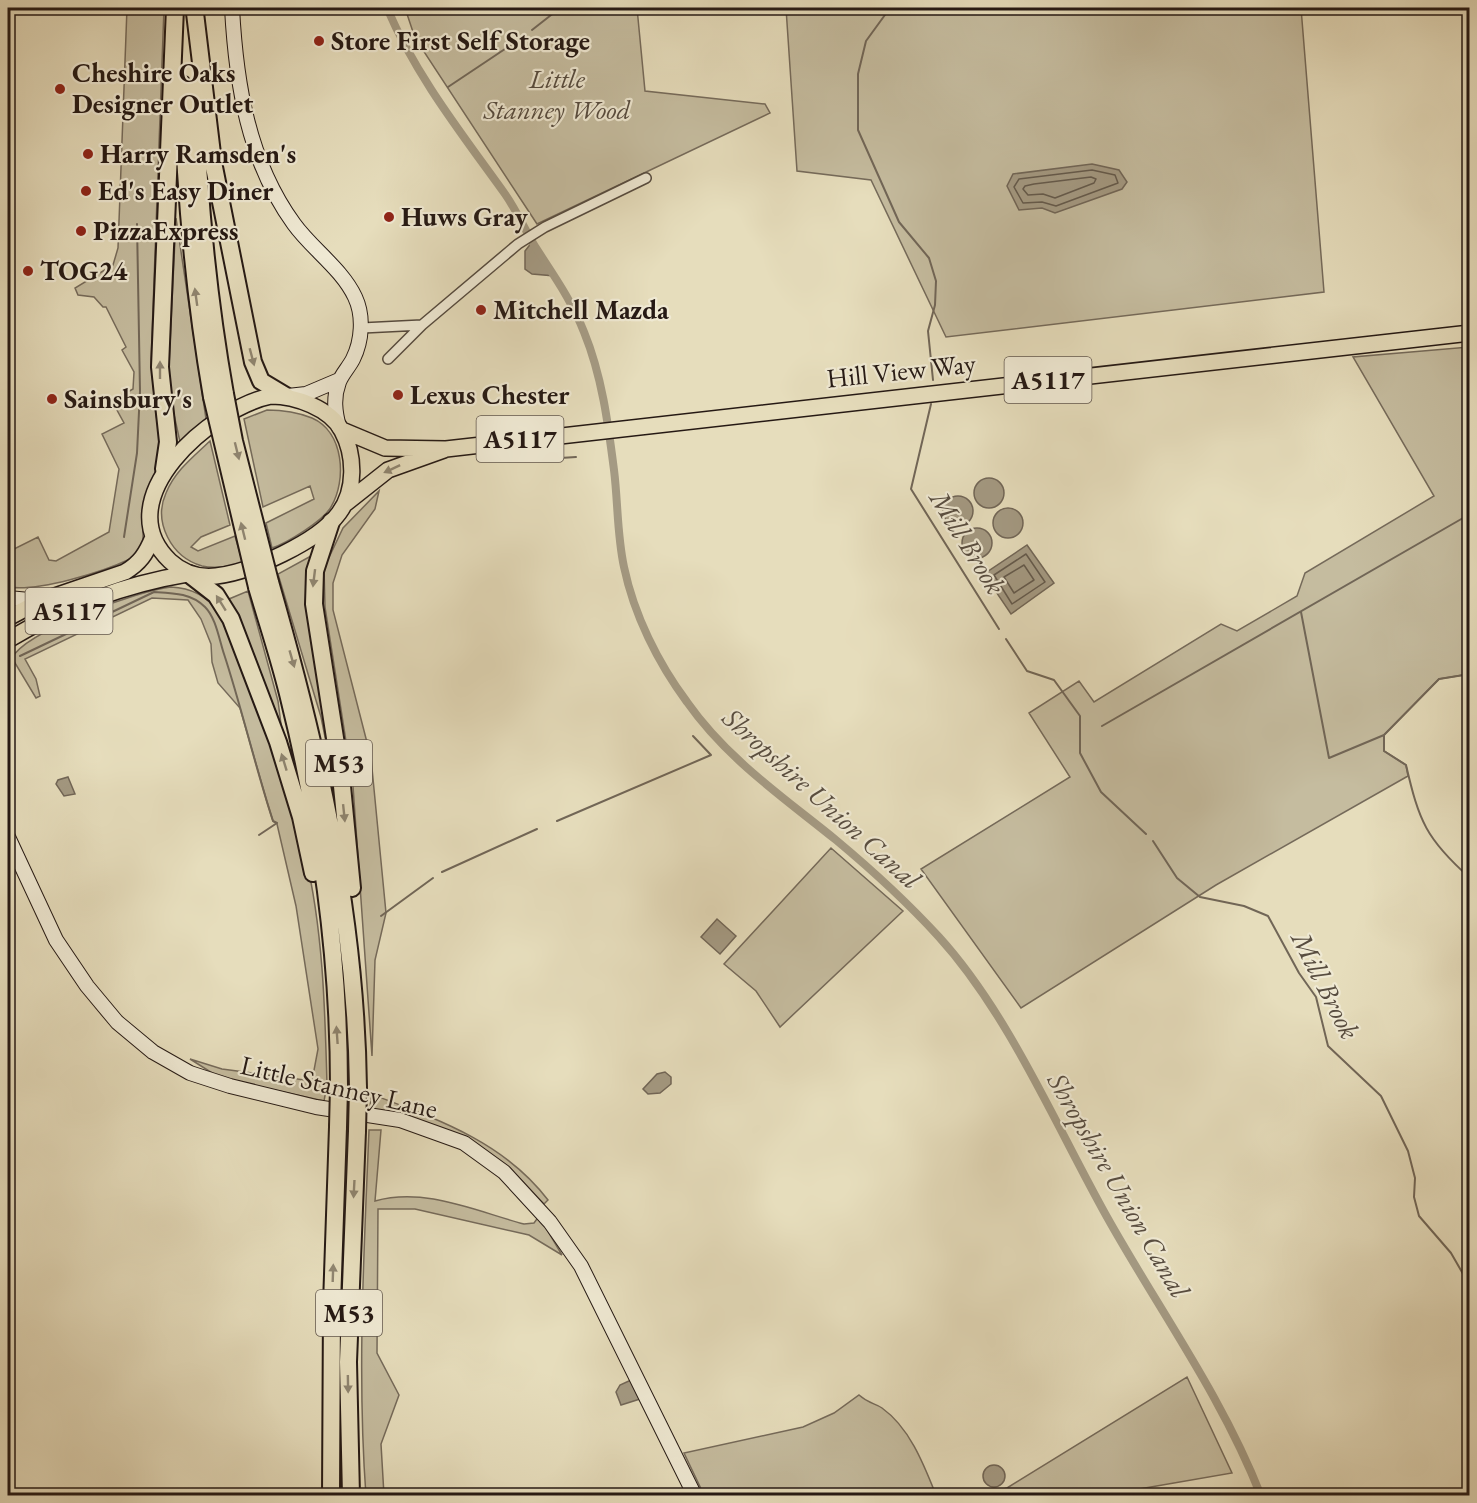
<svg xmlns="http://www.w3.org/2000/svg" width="1477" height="1503" font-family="'EB Garamond',serif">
<rect width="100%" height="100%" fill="#e6ddbc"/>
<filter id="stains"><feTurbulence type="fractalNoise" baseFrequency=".00333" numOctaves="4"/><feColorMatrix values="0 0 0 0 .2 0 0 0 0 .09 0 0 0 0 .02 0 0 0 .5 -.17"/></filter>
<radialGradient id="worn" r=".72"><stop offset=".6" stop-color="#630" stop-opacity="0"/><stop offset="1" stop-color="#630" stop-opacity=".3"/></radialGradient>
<path fill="#c5bc9f" stroke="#756a5a" stroke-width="1.5" d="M127,8H164L151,363L156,415L161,440V458L146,495L143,512V545C140,550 136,556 130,559C103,572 38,592 8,587V552L38,537L49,560L56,561L109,532L119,469L102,434L124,423L112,401L133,389L134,372L122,350L126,347L106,307H103L94,297L78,295L75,288L113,265L118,248Z
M405,8H637L645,91L765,104L770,113L537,224L415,38Z
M786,8H1301L1324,292L946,337L871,180L797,171Z
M176,218L206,419L180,442L168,387Z
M1469,347V674L1439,679L1384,735V751L1406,765L1408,776L1216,885L1021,1008L921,869L1070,777L1029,713L1079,681L1094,702L1221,624L1237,631L1297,596L1305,573L1434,496L1353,357Z
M267,410C282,410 297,412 312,418C344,432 347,480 331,507C323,521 287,543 272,548L266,523L314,499L310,486L263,507L244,419Z
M210,441L230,525L201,537L191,547L198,551L235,536L243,564C230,566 215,569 202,566C171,557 153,522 166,493C175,471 193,457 210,441Z
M379,491L375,509L342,555L333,583V610L371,758L386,913L375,960L372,1056L353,786L325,607L324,568L343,528Z
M311,556L335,770L332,772L321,717L278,574Z
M171,587C225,589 233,643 249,685C271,740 291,797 305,854C323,929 325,1008 327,1085L324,1101L220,1078L190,1059L222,1069L312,1081L318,1049L296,906L277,824L273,821L267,802L240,708L218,683L212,662L211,644L201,619L188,600L152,598L25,659L36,679L40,696L36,698L12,658C26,631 140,590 171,587Z
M248,591L278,701L281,724L229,599Z
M831,848L903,911L780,1027L756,991L724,964Z
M371,1094C437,1119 504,1142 548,1200L544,1204L511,1169L483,1149L370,1109Z
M369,1130H381L375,1201C425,1187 475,1211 524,1224L534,1223L539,1216L562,1255L529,1235L415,1209H378L377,1353L399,1395L381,1444L384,1495L366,1496C357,1374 364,1252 369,1130Z
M1187,1377L1232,1473L1122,1492L1117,1495H981L1007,1488Z
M859,1395C869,1404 875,1403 882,1408C910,1428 924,1465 936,1495H704L684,1453L803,1427L834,1413Z"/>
<path fill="#a49a83" stroke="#716657" stroke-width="1.5" d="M1092,164L1119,170L1127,182L1122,189L1055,213L1042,208L1019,210L1007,186L1013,174Z
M532,242L556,276L532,274L525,269V251Z
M974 493a15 15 0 1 1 30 0a15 15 0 1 1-30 0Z
M943 511a15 15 0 1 1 30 0a15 15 0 1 1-30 0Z
M993 523a15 15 0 1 1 30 0a15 15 0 1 1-30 0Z
M962 543a15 15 0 1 1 30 0a15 15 0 1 1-30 0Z
M1027,545L1054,583L1011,614L984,574Z
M68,777L75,794L64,796L56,784L58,780Z
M717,919L736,936L720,954L701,937Z
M665,1072L671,1077V1084L660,1093L648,1094L643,1089L657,1074Z
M631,1380L640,1399L621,1405L616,1392L620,1385Z
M983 1476a11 11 0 1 1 22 0a11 11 0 1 1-22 0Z"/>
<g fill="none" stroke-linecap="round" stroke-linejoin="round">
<path stroke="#645a4c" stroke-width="1.5" d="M1092,170L1115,175L1118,183L1056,206L1042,202L1023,203L1014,187L1019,179Z
M1091,177L1096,179L1094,183L1055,198L1043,194L1028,195L1023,189L1025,186L1034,184Z
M1026,554L1045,582L1012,604L994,575Z
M1024,565L1034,580L1014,593L1004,577Z"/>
<path stroke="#716657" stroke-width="2" d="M890,8L866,41L858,74V130L899,222L929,258L936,281L935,305L928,331L933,380
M532,30L560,8
M448,87L523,37
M931,404L911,489L999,629
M545,459L576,457
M124,537L137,453L140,391L137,224
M1301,612L1329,758L1384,735L1439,679L1470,674
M1006,639L1027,671L1054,680L1080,716V753L1101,792L1146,834
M20,656L154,592C173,593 191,593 205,607C216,618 219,639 224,654C242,709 255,766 273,821L277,823L259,835
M1102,726L1470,514
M1384,735V751L1406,765C1419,821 1426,839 1470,878
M557,821L711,755L693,736
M1153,841L1177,878L1200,897L1244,906L1268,916L1299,973L1316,997L1328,1046L1381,1096L1408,1151L1415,1178L1414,1197L1419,1216L1451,1253L1470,1286
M442,872L537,829
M381,916L433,878"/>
<path stroke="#a49a83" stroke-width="8" d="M387,8C416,76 462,134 505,194C517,211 525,230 536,248C554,276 572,301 584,332C602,376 608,423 614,470C618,502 617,535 624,567C634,615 658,663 687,702C727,759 783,797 836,840C872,870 907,902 939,937C1009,1014 1056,1126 1107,1217C1159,1310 1222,1396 1261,1496"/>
<g stroke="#554a3e" stroke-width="12">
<path id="street" d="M362,328L422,325
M388,359L422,325L518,244L545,227L646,178"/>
</g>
<g stroke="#251914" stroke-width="16">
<path id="secondary" d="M232,8C236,83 248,161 294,224C312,249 342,269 355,297C364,316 362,341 353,359C349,367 342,374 339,382C333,398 335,412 339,427
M288,396L306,394L339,380
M8,598L40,601
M8,837L56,940L87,986L117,1022L153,1052L190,1073L230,1086L316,1107L400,1120L464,1143L504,1172L550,1222L581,1266L695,1496"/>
</g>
<g stroke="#251914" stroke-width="18">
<path id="primary" d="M271,396C295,396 330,408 342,431C355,455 356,490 339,513C318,542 251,572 216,576C198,578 183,573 170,561C105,499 212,408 271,396Z
M342,430L385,448L446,449L1470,333
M345,504L388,470L444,450
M8,618L40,601L125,572C140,563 146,554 153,537
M8,640C61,608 126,584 187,574"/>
</g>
<g stroke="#251914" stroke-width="20">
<path id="highway" d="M195,13L213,162L253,362L261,381L286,396
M182,84C185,190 194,293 212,397
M194,89C198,192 207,293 225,394
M164,469L168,442L160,367L175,8
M331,522L315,571L314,604L341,776L352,888
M189,574L216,595L231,619L278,742L301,817L313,873
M270,582C318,749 356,913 358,1088
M257,587C268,625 281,663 290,702C321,827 339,958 339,1087
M331,1496L332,1304L338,1127
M351,1496L348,1362L357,1131"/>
</g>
<use href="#street" stroke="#efe9d3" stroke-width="9"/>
<use href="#secondary" stroke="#efe9d3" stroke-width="14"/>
<use href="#primary" stroke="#e6ddbc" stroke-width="15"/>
<use href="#highway" stroke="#e6ddbc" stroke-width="16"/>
<g stroke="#251914" stroke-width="20" stroke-linecap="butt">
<path id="highway-bridge" d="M225,394L234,441L270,582
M212,397L257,587
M338,1127L339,1087
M357,1131L358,1088"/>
</g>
<use href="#highway-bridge" stroke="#e6ddbc" stroke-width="16"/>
</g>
<defs><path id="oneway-solid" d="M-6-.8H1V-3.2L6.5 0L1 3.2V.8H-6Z" transform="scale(1.5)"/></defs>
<g fill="#8f8570">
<use href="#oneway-solid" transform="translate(196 297) rotate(-98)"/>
<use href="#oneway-solid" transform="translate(252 357) rotate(75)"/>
<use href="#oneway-solid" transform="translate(160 370) rotate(-90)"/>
<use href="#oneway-solid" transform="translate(237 451) rotate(76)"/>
<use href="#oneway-solid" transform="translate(392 469) rotate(155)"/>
<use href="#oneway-solid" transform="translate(243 531) rotate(-104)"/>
<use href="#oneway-solid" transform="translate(314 578) rotate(97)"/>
<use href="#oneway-solid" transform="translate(221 603) rotate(-122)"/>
<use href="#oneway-solid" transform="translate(292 659) rotate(74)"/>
<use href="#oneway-solid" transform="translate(284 762) rotate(-107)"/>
<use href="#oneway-solid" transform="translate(344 813) rotate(84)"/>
<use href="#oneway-solid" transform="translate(337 1035) rotate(-94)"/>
<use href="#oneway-solid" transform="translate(354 1189) rotate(93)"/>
<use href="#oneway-solid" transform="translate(333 1273) rotate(-88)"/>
<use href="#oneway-solid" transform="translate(348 1384) rotate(89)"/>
</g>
<g fill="#8f2418" stroke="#efe9d3" stroke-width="2">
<circle cx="319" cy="41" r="6"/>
<circle cx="60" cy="89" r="6"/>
<circle cx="88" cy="154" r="6"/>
<circle cx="86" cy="191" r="6"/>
<circle cx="389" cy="217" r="6"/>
<circle cx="81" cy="231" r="6"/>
<circle cx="28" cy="271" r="6"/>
<circle cx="481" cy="310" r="6"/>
<circle cx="398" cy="395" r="6"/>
<circle cx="52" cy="399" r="6"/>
</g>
<g text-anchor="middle" stroke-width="4.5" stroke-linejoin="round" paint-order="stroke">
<g fill="#efe9d3" stroke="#62574d" stroke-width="1.5">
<rect x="1004.5" y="357" width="87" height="46" rx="4.5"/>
<rect x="476.5" y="416" width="87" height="46" rx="4.5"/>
<rect x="25.5" y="588" width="87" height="46" rx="4.5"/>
<rect x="306" y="740" width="66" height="46" rx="4.5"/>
<rect x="316" y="1290" width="66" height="46" rx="4.5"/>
</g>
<g font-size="26" font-weight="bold" fill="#251914">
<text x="1048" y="389">A5117</text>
<text x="520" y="448">A5117</text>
<text x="69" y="620">A5117</text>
<text x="339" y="772">M53</text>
<text x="349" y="1322">M53</text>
</g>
<g font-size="27" font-weight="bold" fill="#251914" stroke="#efe9d3" text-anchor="start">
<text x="331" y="50">Store First Self Storage</text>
<text x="72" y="82">Cheshire Oaks<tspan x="72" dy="31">Designer Outlet</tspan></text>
<text x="100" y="163">Harry Ramsden's</text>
<text x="98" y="200">Ed's Easy Diner</text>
<text x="401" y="226">Huws Gray</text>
<text x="93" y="240">PizzaExpress</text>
<text x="40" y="280">TOG24</text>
<text x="493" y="319">Mitchell Mazda</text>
<text x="410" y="404">Lexus Chester</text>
<text x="64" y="408">Sainsbury's</text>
</g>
<g font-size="27" font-style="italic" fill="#554a3e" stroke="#efe9d3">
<text x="557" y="88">Little<tspan x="557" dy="31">Stanney Wood</tspan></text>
</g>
<g font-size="27" fill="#251914" stroke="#efe9d3">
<text transform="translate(901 371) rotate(-6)" y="9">Hill View Way</text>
<text transform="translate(339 1087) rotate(13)" y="9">Little Stanney Lane</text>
</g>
<g font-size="28" font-style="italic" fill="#584d40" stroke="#efe9d3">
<text transform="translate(968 542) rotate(58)" y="10">Mill Brook</text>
<text transform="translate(822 798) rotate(42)" y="10">Shropshire Union Canal</text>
<text transform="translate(1326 985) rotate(63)" y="10">Mill Brook</text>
<text transform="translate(1119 1185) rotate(60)" y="10">Shropshire Union Canal</text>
</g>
</g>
<rect width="1477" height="1503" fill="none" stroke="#e6ddbc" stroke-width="30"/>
<rect x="9" y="9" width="1459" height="1485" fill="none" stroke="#251914" stroke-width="3"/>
<rect x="15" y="15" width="1447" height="1473" fill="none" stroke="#251914" stroke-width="1.5"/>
<rect width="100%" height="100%" filter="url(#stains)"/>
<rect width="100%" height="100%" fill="url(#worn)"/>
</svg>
